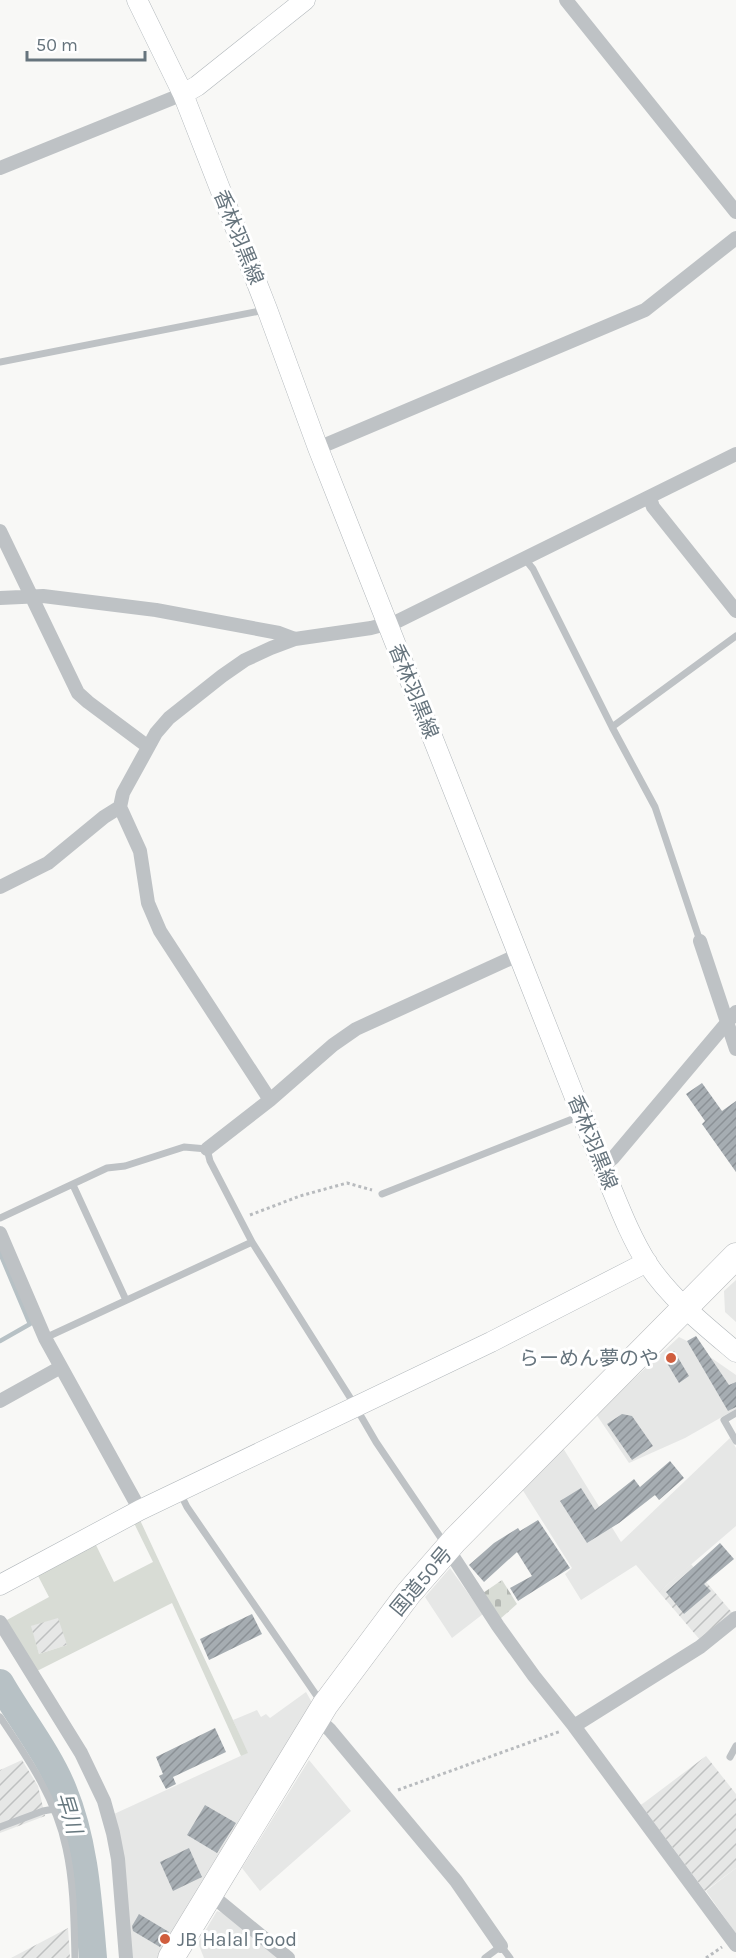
<svg xmlns="http://www.w3.org/2000/svg" width="736" height="1958" font-family="Karla,'Noto Sans JP',sans-serif">
<defs>
<pattern id="industrial-furrows" width="10" height="10" patternUnits="userSpaceOnUse" patternTransform="scale(1.5)"><rect width="10" height="10" fill="#e6e7e6"/><path d="M-1 1l2-2M0 10L10 0M9 11l2-2" fill="none" stroke="#bec0c0"/></pattern>
<pattern id="cemetery-stones" width="16" height="16" patternUnits="userSpaceOnUse" patternTransform="scale(1.5)"><rect width="16" height="16" fill="#d8dcd5"/><path d="M2 7V4a2 2 0 0 1 4 0v3zM10 15v-3a2 2 0 0 1 4 0v3z" fill="#b3b7b2"/></pattern>
<pattern id="building-hatch" width="6" height="6" patternUnits="userSpaceOnUse" patternTransform="scale(1.5)"><rect width="6" height="6" fill="#a6adb2"/><path d="M-1 1l2-2M0 6l6-6M5 7l2-2" fill="none" stroke="#8b9196"/></pattern>
</defs>
<rect width="100%" height="100%" fill="#f8f8f6"/>
<path fill="#e6e7e6" d="M736,1280V1322L725,1312L724,1291Z
M679,1337L687,1341L736,1375V1409L685,1438L629,1463L596,1414Z
M730,1438L736,1448V1526L659,1592L636,1565L581,1600L565,1574L572,1568L522,1489L563,1448L621,1542Z
M450,1568L483,1614L452,1638L425,1597Z
M306,1692L314,1706L160,1958H131L114,1814L247,1753L233,1720L257,1710L261,1717L266,1714L270,1718Z
M309,1760L351,1811L260,1891L242,1868Z
M736,1868V1934L706,1891Z
M217,1911L223,1913L279,1958H204L198,1943Z"/>
<path fill="url(#industrial-furrows)" d="M691,1564L734,1615L701,1641L659,1592Z
M59,1617L67,1645L39,1654L30,1626Z
M706,1756L736,1794V1868L705,1891L641,1805Z
M22,1760L38,1786L45,1816L0,1833V1770Z
M68,1928L70,1958H11Z"/>
<path fill="#d8dcd5" fill-rule="evenodd" d="M140,1520L233,1720L248,1753L241,1756L172,1603L37,1671L5,1621L49,1597L36,1572L95,1543L114,1582L153,1562L134,1523ZM58,1618L67,1645L39,1654L31,1626Z"/>
<path fill="url(#cemetery-stones)" d="M502,1580L517,1604L500,1619L483,1593Z"/>
<g fill="none" stroke-linecap="round" stroke-linejoin="round">
<path stroke="#b7c1c5" stroke-width="4.5" d="M0,1253L30,1324L0,1341"/>
<path stroke="#b7c1c5" stroke-width="28" d="M0,1683C20,1718 48,1753 63,1790C85,1843 88,1902 93,1958"/>
</g>
<path fill="url(#building-hatch)" d="M702,1083L722,1111L736,1101V1172L702,1124L705,1121L686,1094Z
M696,1336L729,1385L736,1382V1407L728,1411L687,1341Z
M674,1351L689,1376L679,1383L664,1358Z
M622,1414L632,1416L653,1446L632,1460L607,1424Z
M670,1461L684,1478L659,1500L655,1495L619,1523L587,1543L560,1501L581,1488L595,1510L634,1479L640,1487Z
M538,1520L570,1568L518,1601L510,1588L532,1576L517,1552L484,1582L469,1565L494,1543L518,1528L520,1531Z
M720,1543L734,1559L704,1584L711,1591L684,1614L666,1592Z
M252,1614L262,1634L209,1660L200,1639Z
M215,1728L226,1752L173,1777L176,1784L166,1789L159,1776L163,1774L156,1757Z
M205,1805L236,1823L217,1853L187,1835Z
M189,1848L202,1877L173,1891L160,1862Z
M139,1914L169,1932L160,1947L133,1931L132,1926Z"/>
<g fill="none" stroke-linecap="round" stroke-linejoin="round">
<g stroke="#b0b6ba" stroke-width="21">
<path id="secondary" d="M137,0L183,94L267,309L318,448L602,1166C616,1198 628,1233 647,1263C670,1298 704,1325 736,1352
M183,94L197,86L305,0
M0,1585L140,1510L491,1342L647,1262"/>
</g>
<g stroke="#b4b7ba" stroke-width="27">
<path id="highway" d="M171,1958L325,1705L408,1594L455,1540L736,1256"/>
</g>
<path stroke="#b8bbbe" stroke-width="3" stroke-dasharray="3 3" stroke-linecap="butt" d="M250,1215L300,1196L347,1183L372,1190
M398,1790L561,1731
M706,1958L722,1947"/>
<path stroke="#bec2c5" stroke-width="7" d="M0,362L265,310
M525,559L533,569L612,727L655,807L700,941
M612,727L736,636
M73,1185L126,1300
M382,1194L580,1116
M0,1218L107,1168L125,1166L184,1147L207,1149L210,1161L252,1242L351,1399L376,1442L445,1544
M45,1338L252,1242
M736,1413L724,1420L736,1441
M180,1493L187,1507L321,1702
M0,1717C27,1757 56,1799 66,1848C74,1884 74,1921 75,1958
M730,1757L736,1746
M0,1827L43,1811L54,1809
M485,1958L501,1946L510,1958"/>
<path stroke="#bec2c5" stroke-width="14" d="M566,0L736,212
M0,168L183,94
M318,448L645,310L736,238
M650,498L653,507L736,611
M0,531L78,693L88,702L147,746
M0,598L43,596L156,610L279,633L295,639
M0,887L48,863L104,817L120,807
M700,941L736,1049
M270,1100L160,931L148,903L140,851L120,807L123,793L156,733L169,718L222,676L245,660L271,648L295,639L371,628L398,621L736,454
M207,1149L270,1100L333,1045L356,1029L518,955
M602,1166L613,1158L736,1012
M0,1233L45,1338L140,1510
M0,1401L61,1367
M448,1549L498,1626L534,1676L574,1726L736,1945
M0,1622L81,1753L104,1801L113,1833L118,1859L126,1958
M317,1718L330,1730L456,1881L501,1946
M574,1726L700,1647L736,1618
M210,1894L288,1958"/>
<use href="#secondary" stroke="#fff" stroke-width="20"/>
<use href="#highway" stroke="#fff" stroke-width="26"/>
</g>
<g fill="#d05e3e" stroke="#fff" stroke-width="2">
<circle cx="671" cy="1358" r="6"/>
<circle cx="165" cy="1939" r="6"/>
</g>
<g text-anchor="middle" stroke-width="6" stroke-linejoin="round" paint-order="stroke">
<g font-size="20" fill="#66747d" stroke="#fff">
<text transform="translate(239 237) rotate(68)" y="7">香林羽黒線</text>
<text transform="translate(414 691) rotate(68)" y="7">香林羽黒線</text>
<text transform="translate(593 1142) rotate(68)" y="7">香林羽黒線</text>
<text transform="translate(421 1581) rotate(-50)" y="7">国道50号</text>
</g>
<g font-size="20" fill="#66747d" stroke="#fff" text-anchor="end">
<text x="659" y="1365">らーめん夢のや</text>
<text x="177" y="1946" text-anchor="start">JB Halal Food</text>
</g>
<g font-size="21" font-style="italic" fill="#67787f" stroke="#fff">
<text transform="translate(69 1813) rotate(73)" y="7">早川</text>
</g>
</g>
<path d="M27 51v9h118v-9" fill="none" stroke="#66747d" stroke-width="3"/>
<text x="36" y="51" font-size="18" fill="#66747d" stroke="#ffffff" stroke-width="4.5" paint-order="stroke">50 m</text>
</svg>
